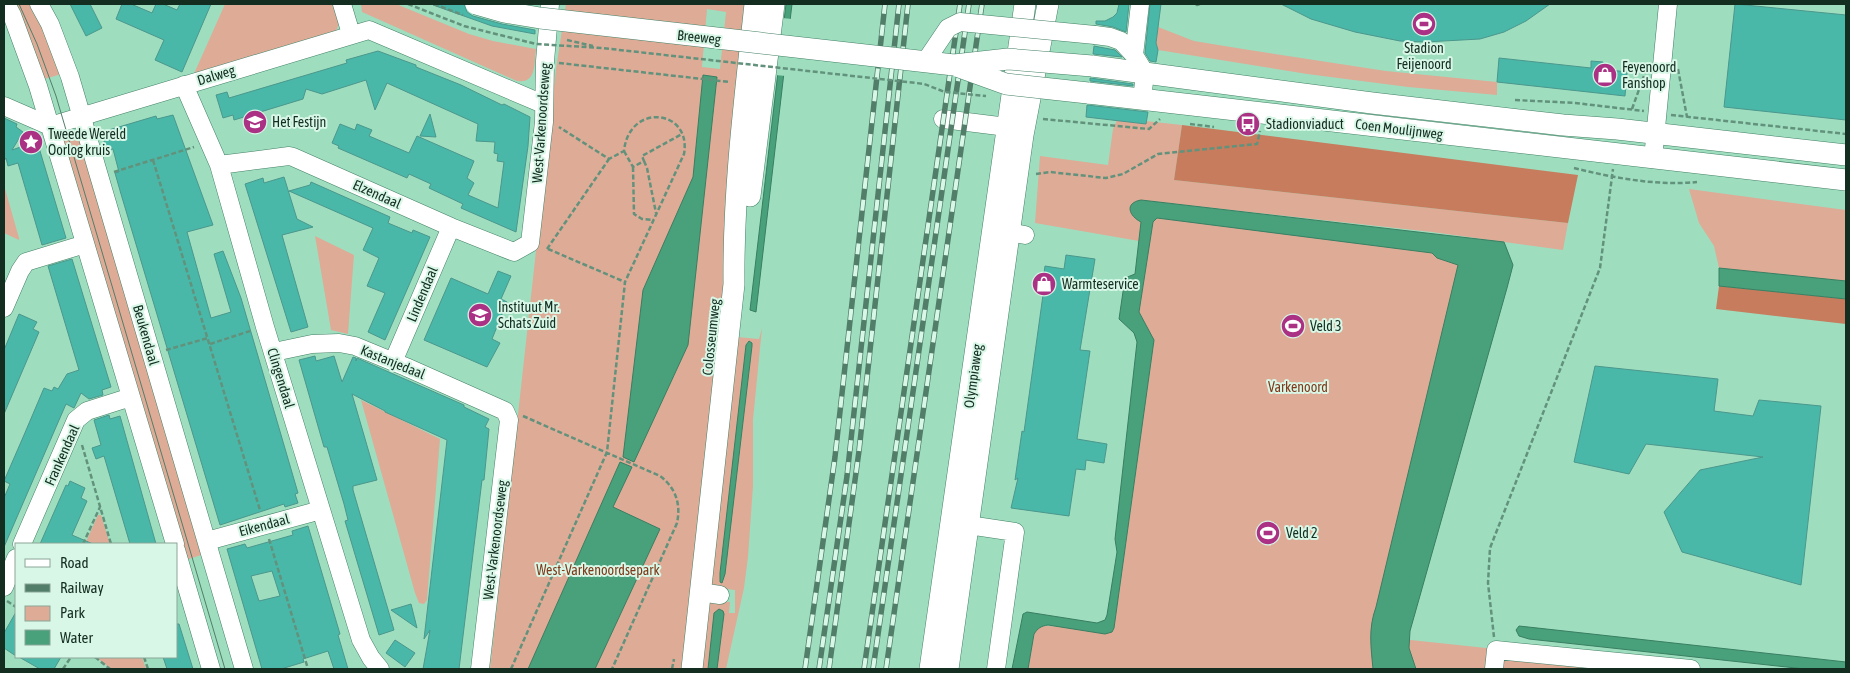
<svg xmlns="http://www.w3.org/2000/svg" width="1850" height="673" font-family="'Asap Condensed',sans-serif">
<rect width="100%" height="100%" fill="#9edebf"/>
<path fill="#deab97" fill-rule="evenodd" d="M11,4H37L65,73L41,80Z
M225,4H336C338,13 341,22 336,31L193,76Z
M361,4H396L469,34L493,41L536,49C534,63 537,84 517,81L362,12Z
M566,4H752L685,669H490L556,69Z
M1158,27L1194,41L1243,49L1386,71L1497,82V95L1408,87L1307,74L1158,50L1156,44Z
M1118,118L1182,125L1174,180L1568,223L1563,250L1432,232L1141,200L1137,220L1141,222L1139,241L1035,223L1040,156L1108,165L1113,129Z
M78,131L207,553L183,561L61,136Z
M4,185L19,238V240L4,233Z
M1689,189L1846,210V281L1719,268L1714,246L1699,223Z
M1157,218L1432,253L1485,252L1392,638L1681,669H1028L1034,634L1037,629L1042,626L1114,628L1154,340L1139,312L1153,222Z
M315,236L354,255L348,334L331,330Z
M762,328L753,420V486L748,557L744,588L726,669H717L724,614L714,613L708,669H700L708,600L730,602L729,613H735V590L709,587L737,337L759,339ZM747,342L752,343V346L725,574L720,573Z
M361,400L440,439L427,600L424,604L419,603L415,593Z
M98,515H101L110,544H85Z
M96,657H142L146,669H111Z"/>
<path fill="#c67c5d" d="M1182,125L1578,175L1568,223L1174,180Z
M1719,286L1846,299V324L1716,309Z"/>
<path fill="#49a17c" stroke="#397e61" d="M786,4H792L756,312L750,310Z
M703,75L717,77L688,345L634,462L623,457L643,290L693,177Z
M1141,200L1504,242L1513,265L1507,288L1410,631L1409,648L1416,669H1373C1371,647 1368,629 1376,607L1458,265L1437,258L1432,253L1157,218L1153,222L1139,312L1154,340L1114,628L1112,632L1105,634L1048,625C1041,626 1038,628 1034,634L1028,669H1012L1023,614L1027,612L1097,623L1105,620L1107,615L1117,552L1115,539L1137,342L1134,333L1119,319L1125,278L1135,274L1141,222C1129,216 1124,203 1141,200Z
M1719,268L1846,281V299L1719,286Z
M749,341L752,343V346L725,574L722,583L720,582V573L746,345Z
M620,462L632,467L613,507L660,529L595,669H528Z
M719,609L723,611L724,614L717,669H708L714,613Z
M1519,626L1846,662V669H1805L1529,639L1519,636L1516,630Z"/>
<path fill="#9edebf" d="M707,9L726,12L720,69L702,67Z
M782,18L792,19L786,76L775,75Z"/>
<path fill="#49b8a9" stroke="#4b978c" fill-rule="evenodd" d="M70,4H90L102,28L86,36Z
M122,4H131L152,13L156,4H163L177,10L180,4H211L182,72L155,60L164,40L116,19Z
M433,4H464L467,12L473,16L502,24L535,30V34L492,26L433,5Z
M1119,4H1129L1126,32L1113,27L1096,24V21H1105L1113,17L1117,13Z
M1150,4H1161L1156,43L1158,50L1156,62L1150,61L1145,53Z
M1281,4H1550L1526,21L1504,32L1480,39L1425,42L1400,41L1355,32L1311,19Z
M1735,4L1846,15V120L1724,107Z
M1094,46L1115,50L1122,57L1093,54Z
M378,51L405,61L416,65V67L461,85L502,105L504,104L530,117L528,146L516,232L461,208L463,204L429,188L431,184L409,174L407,178L338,148L339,146L332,143L340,124L355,130L357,124L372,130L369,136L409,153L417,136L474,161L467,178L474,183L468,195L498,208L504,162L497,161L498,154L494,153L495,142L476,141L478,124L387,83L375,110L366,80L322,94L306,89L303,99L234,120L233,115L223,118L216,95L227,92L229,98L347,63L346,60Z
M1499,58L1591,68V61L1603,62L1602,69L1627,72L1625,96L1497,82Z
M1090,78L1133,84V86L1090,81Z
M1087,105L1148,112L1146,124L1086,117Z
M430,114L436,137L420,136Z
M173,115L213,225L187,232L211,318L231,312L214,254L223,251L241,298L298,493L295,494L298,503L285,507L284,504L220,525L121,194L115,173L119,172L113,149L106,150L102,132L156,116L157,119Z
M4,118L17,124L16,127L23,132L12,150L37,141L66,238L42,245L18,163L8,166L6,158L4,161Z
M284,177L297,219L313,227L282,235L308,327L291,332L245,184L263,178L264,183Z
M311,182L390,217L388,223L412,233L413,230L430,237L385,340L368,332L385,293L367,286L379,258L363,250L373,228L289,191L310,185Z
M1066,255L1095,259L1080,350L1090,351L1077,439L1107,444L1104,463L1086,460L1085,470L1076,469L1069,516L1011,508L1018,478L1015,480L1022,431L1024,432L1043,295H1041L1045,266L1064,269Z
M72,259L111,387L102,390L103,395L89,399L81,393L74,408L66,404L4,547V498L10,484L4,481L24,435L44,388L52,391L54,387L58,389L67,374L79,370L48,266Z
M498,271L511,276L501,299L507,302L492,339L500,343L487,367L424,340L451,278L488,294Z
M19,314L37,322L33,329L39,332L4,414V350Z
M315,356L316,361L334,356L342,382L353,357L356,358V361L357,358L391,373L464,405V407L489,419L485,427L489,429L484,480H482L459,669H423L430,630L424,639L447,440L385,412V411L352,394L377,480L353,486V490L394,630L379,635L345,521L348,520L344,504L327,447H324L299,360Z
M1595,366L1718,379L1714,411L1753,416L1759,400L1821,406L1801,585L1682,552L1664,512L1700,470L1763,457L1646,444L1629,474L1574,462Z
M109,415L110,419L120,416L156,544H130L104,456L96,459L92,448L101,445L94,420Z
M70,481L85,488L81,498L87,501L72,535L93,544H40L66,485L68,486Z
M308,526L340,634L338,635L348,669H334L328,651L303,659L304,662L281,669H262L227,549L245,544L247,548L293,535L292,531ZM272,571L280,596L259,601L251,576Z
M411,604L417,628L391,610Z
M16,612V656L4,648V633Z
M176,624H179L193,669H167L163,657H176Z
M395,640L415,653L405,667L386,653Z
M19,657H61L54,669H40Z"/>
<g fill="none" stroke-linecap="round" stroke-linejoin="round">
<g stroke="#438065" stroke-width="19">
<path id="minor" d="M6,4L12,15L38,86L175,544
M39,4L50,24L70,77L244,669
M342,4L351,34
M1095,35L1110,37L1121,41L1134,55L1145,73L1142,100
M1134,55L1140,4
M184,85L219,165L265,327L361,640L371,658L380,669
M4,106L50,126L369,30L543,104
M943,119L1007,127
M1653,159L1668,4
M219,165L289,156L293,157L451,227L514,252L530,243L544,122L545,61L550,4
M996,230L1025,235
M4,308L20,271L26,262L85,244
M274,352L312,344L339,343L355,346L406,367L505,411L509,420L480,669
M393,362L451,227
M955,523L1015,532L996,669
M207,541L321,510
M22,544L76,420L87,411L131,397
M176,550L211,669
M4,587L16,558
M700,592L720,595
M1494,669L1496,650L1691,669"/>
</g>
<g stroke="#438065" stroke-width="22">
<path id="major" d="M1092,66L1372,103L1563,125L1617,129L1846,155
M1088,93L1846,180
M750,196L774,4
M692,669L734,284C733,191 745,97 755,4
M930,669L1025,4
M948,669L1023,135L1048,4"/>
</g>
<path stroke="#63927c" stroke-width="2.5" stroke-dasharray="5 2.5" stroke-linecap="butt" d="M434,4L463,15
M1196,4L1197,5L1200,4
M559,63L730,82
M1678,69L1687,117
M1515,100L1575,103L1644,111
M1632,109L1645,73
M1671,115L1846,134
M1043,119L1149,129L1160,119
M1190,124L1214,127
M624,151L633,167L644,161L642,156L682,134
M153,160L260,510
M644,161L647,168L656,213
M633,167L634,214L642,219L654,220
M1574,168C1614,178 1657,186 1697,182
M114,172L194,147
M1036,174L1050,172L1106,178L1123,174L1158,154L1257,144L1260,131
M547,249L609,159
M548,249L625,282
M210,344L250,331
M166,350L208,338
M523,416L660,476C676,488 681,504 677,523L612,669
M82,445L111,544
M269,539L308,669
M83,544L100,507
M7,601L16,607
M1494,637L1488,583L1490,548L1600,268L1613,169
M95,657L110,669
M144,657L148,669
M63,669L71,657
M511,669L607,452L625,282L684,154C692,109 629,102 624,151L609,159L559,127
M672,669L674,659"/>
<use href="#minor" stroke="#fff" stroke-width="18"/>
<use href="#major" stroke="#fff" stroke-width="21"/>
<path stroke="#527d69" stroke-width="1" d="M19,4L37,44L56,96L225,669"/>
<g stroke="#527d69" stroke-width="5.5">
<path id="rail" d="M805,669L835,457L885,4
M819,669L847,476L899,4
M829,669L859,451L908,4
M864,669L960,4
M873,669L969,4
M886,669L982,4"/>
</g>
<use href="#rail" stroke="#d8f7e7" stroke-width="4" stroke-dasharray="11" stroke-linecap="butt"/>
<g stroke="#438065" stroke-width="19" stroke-linecap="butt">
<path id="minor-bridge" d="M925,62L948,28L960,22L1095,35"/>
</g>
<g stroke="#438065" stroke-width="22" stroke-linecap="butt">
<path id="major-bridge" d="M476,4L504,12L540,18L954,65L1008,59L1092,66
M959,67L1006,84L1088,93"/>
</g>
<path stroke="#63927c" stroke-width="2.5" stroke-dasharray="5 2.5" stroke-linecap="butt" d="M408,4L464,26L536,44L602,48L916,83L924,84L945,92L986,96
M567,40L593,46"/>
<use href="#minor-bridge" stroke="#fff" stroke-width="18"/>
<use href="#major-bridge" stroke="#fff" stroke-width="21"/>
</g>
<defs>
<g id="stadium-disc" transform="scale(1.25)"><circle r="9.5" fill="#ab3185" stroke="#d8f7e7"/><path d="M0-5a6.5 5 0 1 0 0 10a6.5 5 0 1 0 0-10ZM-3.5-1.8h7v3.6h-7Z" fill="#fff"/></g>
<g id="shop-disc" transform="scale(1.25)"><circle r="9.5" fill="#ab3185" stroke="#d8f7e7"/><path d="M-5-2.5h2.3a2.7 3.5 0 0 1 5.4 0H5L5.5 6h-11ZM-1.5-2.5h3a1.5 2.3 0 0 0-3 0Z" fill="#fff"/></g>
<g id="school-disc" transform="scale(1.25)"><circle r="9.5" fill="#ab3185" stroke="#d8f7e7"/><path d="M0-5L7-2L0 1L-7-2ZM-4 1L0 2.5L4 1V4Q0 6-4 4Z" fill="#fff"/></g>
<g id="bus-disc" transform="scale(1.25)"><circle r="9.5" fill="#ab3185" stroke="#d8f7e7"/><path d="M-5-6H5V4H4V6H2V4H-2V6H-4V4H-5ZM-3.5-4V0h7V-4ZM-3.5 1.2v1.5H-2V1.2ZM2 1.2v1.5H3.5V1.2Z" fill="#fff"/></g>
<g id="sight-disc" transform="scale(1.25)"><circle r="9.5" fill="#ab3185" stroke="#d8f7e7"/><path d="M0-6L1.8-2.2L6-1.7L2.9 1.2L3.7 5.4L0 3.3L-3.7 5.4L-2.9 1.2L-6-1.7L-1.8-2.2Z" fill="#fff"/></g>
</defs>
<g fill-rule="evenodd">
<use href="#stadium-disc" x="1424" y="24"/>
<use href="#shop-disc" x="1605" y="75"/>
<use href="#school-disc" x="255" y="122"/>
<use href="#bus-disc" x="1248" y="124"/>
<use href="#sight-disc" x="31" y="142"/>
<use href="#shop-disc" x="1044" y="284"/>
<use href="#school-disc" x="480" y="315"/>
<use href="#stadium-disc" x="1293" y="326"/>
<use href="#stadium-disc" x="1268" y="533"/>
</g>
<g text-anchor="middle" stroke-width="4" stroke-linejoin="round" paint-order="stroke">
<g font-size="14" fill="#132d21" stroke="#d8f7e7">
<text transform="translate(699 37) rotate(6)" y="5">Breeweg</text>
<text transform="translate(216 75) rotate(-17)" y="5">Dalweg</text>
<text transform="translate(541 123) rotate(-86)" y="5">West-Varkenoordseweg</text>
<text transform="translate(1399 129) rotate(7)" y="5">Coen Moulijnweg</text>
<text transform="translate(377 194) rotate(24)" y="5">Elzendaal</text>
<text transform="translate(422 294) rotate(-67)" y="5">Lindendaal</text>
<text transform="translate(146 335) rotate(74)" y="5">Beukendaal</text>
<text transform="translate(711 337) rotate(-84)" y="5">Colosseumweg</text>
<text transform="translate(393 362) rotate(22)" y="5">Kastanjedaal</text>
<text transform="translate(973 376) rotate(-82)" y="5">Olympiaweg</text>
<text transform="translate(281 378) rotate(73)" y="5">Clingendaal</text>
<text transform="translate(62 455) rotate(-66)" y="5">Frankendaal</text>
<text transform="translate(264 525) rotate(-15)" y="5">Eikendaal</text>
<text transform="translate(495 540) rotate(-83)" y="5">West-Varkenoordseweg</text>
</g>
<g font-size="14" fill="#132d21" stroke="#d8f7e7" text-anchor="start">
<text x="1424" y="53" text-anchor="middle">Stadion<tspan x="1424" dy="16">Feijenoord</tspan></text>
<text x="1622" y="72">Feyenoord<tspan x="1622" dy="16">Fanshop</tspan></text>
<text x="272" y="127">Het Festijn</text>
<text x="1266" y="129">Stadionviaduct</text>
<text x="48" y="139">Tweede Wereld<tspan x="48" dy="16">Oorlog kruis</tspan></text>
<text x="1062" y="289">Warmteservice</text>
<text x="498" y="312">Instituut Mr.<tspan x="498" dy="16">Schats Zuid</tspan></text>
<text x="1310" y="331">Veld 3</text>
<text x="1286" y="538">Veld 2</text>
</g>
<g font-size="14" fill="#7f391a" stroke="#d8f7e7">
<text x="1298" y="392">Varkenoord</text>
<text x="598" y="575">West-Varkenoordsepark</text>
</g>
</g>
<rect width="1850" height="673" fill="none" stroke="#132d21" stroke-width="10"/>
<rect x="15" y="543" width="162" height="115" fill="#d8f7e7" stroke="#89a698"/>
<rect x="25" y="559" width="25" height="8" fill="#ffffff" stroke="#89a698"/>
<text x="60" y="568" font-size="15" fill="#132d21">Road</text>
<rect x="25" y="584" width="25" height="8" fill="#527d69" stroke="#89a698"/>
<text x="60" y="593" font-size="15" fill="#132d21">Railway</text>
<rect x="25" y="606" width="25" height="15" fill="#deab97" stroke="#89a698"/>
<text x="60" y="618" font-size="15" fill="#132d21">Park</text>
<rect x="25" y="630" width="25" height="15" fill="#49a17c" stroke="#89a698"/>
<text x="60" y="643" font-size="15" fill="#132d21">Water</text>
</svg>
